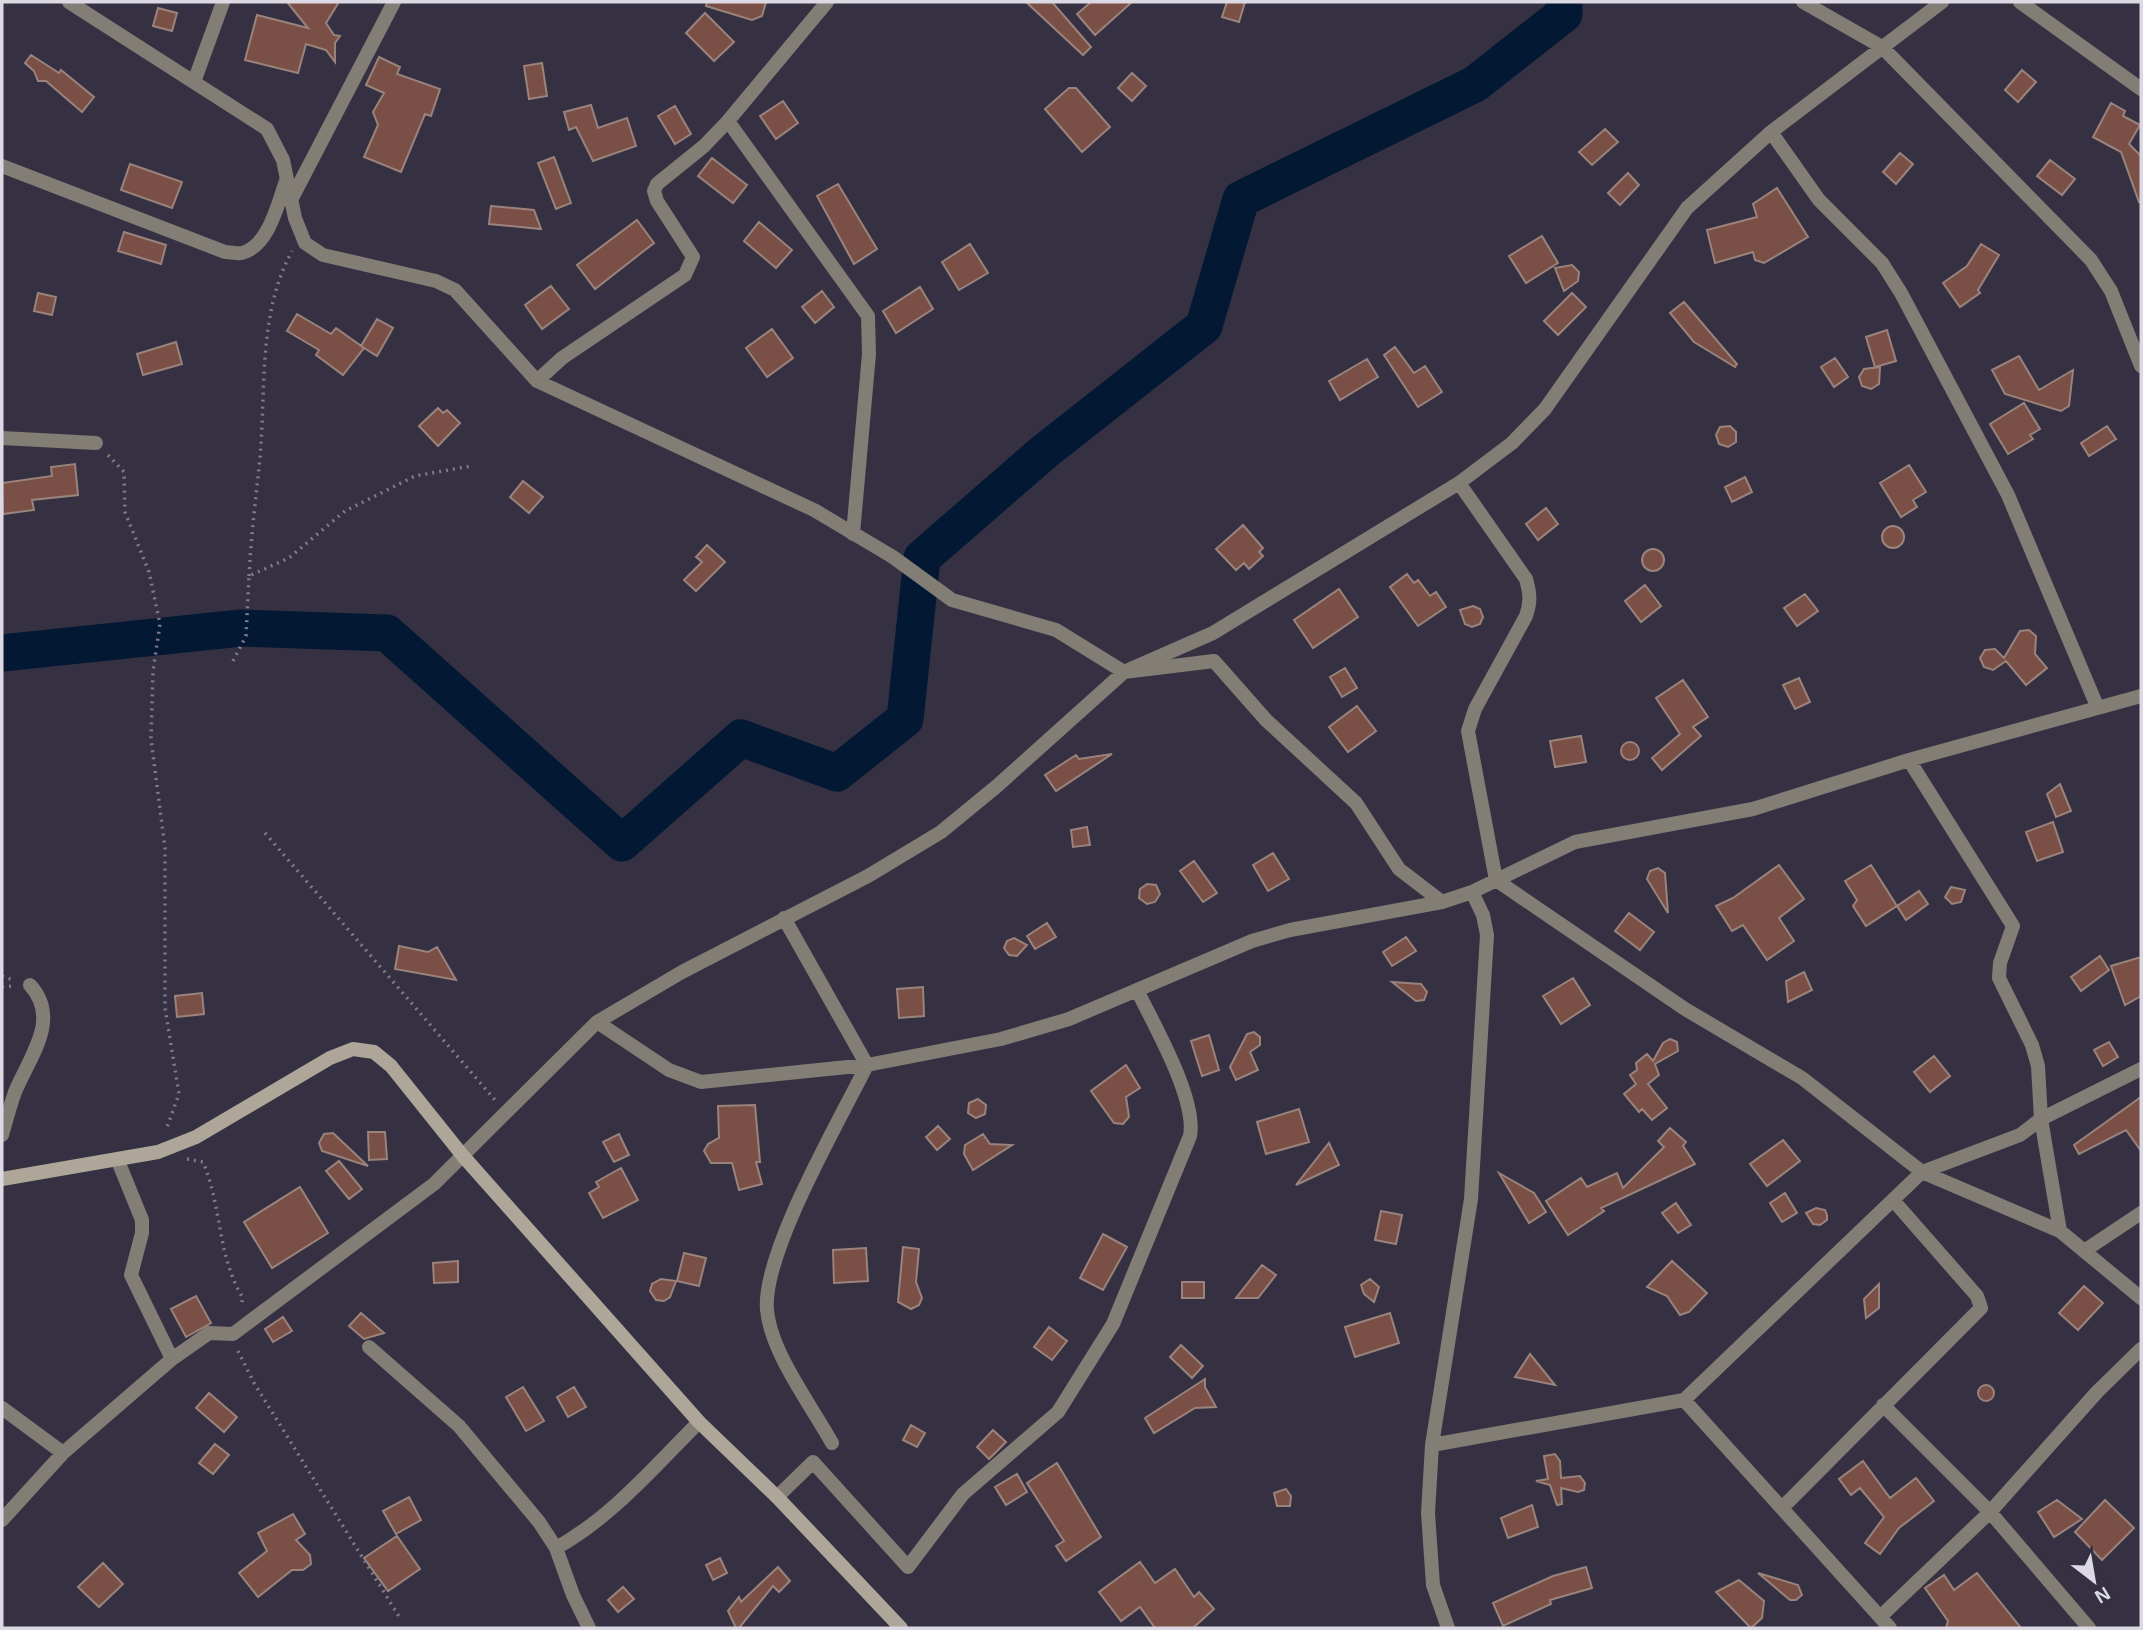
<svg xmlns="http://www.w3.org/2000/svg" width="2143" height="1630" font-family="Helvetica,sans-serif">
<rect width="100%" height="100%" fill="#353142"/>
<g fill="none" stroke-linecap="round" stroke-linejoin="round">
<path stroke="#031833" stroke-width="37" d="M2,653L241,628L387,633L622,843L741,738L837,773L905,719L922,558L1044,452L1204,326L1241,199L1475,84L1564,14V2"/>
</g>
<path fill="#7a4f45" stroke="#9a837d" stroke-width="2" d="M287,2H339L326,23L334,35L340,36L335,43V62L326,50L306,44L298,73L245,60L257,15L308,28Z
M707,2H766L762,16L752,20L706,6Z
M1026,2H1052L1091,47L1083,55Z
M1091,2H1132L1095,35L1077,14Z
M1227,2H1245L1239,22L1222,17Z
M158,8L177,13L172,31L153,26Z
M705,13L734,42L714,61L686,33Z
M31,55L59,73L61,70L94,97L82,112L46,81H38L34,71L25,63Z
M379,57L400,67L397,74L440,89L431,116L425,114L401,172L364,157L378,125L373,112L384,93L366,85Z
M542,63L547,96L529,99L524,66Z
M2022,70L2036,82L2018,102L2005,90Z
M1132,73L1146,86L1132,101L1118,88Z
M1069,88H1076L1110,127L1082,152L1045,109Z
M783,101L798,123L776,139L760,116Z
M2111,103L2125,111L2123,116L2140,125L2129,144L2141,156V202H2139L2121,152L2093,137Z
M591,105L598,128L627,118L636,146L593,161L576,127L569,130L564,112Z
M675,106L691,134L675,144L658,116Z
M1605,129L1618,142L1592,165L1579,152Z
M1900,153L1913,164L1896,184L1883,172Z
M554,157L571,203L556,209L538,163Z
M712,158L747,185L733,203L698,176Z
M2050,160L2075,179L2062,195L2037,176Z
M130,164L182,182L172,208L121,190Z
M1628,173L1639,185L1620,205L1608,193Z
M838,184L877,249L854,264L817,196Z
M1777,188L1808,237L1764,263L1755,260L1753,252L1715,263L1707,230L1757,217L1753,204Z
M491,206L534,210L541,229L489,224Z
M637,220L654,243L595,289L577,265Z
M759,222L792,250L776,268L744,241Z
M124,232L166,245L161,264L118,251Z
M1542,236L1558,263L1526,283L1509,256Z
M970,244L988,273L959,290L942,262Z
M1981,244L1999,255L1978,290L1980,293L1960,307L1943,283L1967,266Z
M1572,265L1579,272L1578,281L1564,291L1555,268Z
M551,286L569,309L542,329L525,305Z
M920,287L933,309L896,333L883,311Z
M822,291L834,307L815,323L802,307Z
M38,293L56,297L52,315L34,311Z
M1572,293L1586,307L1558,335L1544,321Z
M1684,302L1737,364L1735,367L1694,342L1670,313Z
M297,314L331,334L336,328L364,348L343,375L316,355L319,350L287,331Z
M377,319L393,328L377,356L361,346Z
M772,329L793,358L767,377L746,348Z
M1887,330L1896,361L1875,367L1866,337Z
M176,342L182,364L143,375L137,354Z
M1395,347L1414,373L1425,366L1442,392L1418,407L1384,355Z
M2019,356L2039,390L2073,370L2069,406L2061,411L2005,394L1992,370Z
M1835,358L1848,377L1834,387L1821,367Z
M1367,359L1378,377L1340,400L1329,381Z
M1880,367L1879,384L1871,389L1862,386L1859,377L1864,369Z
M2024,403L2040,429L2030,435L2033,439L2008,454L1990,424Z
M438,408L443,413L447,410L460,423L438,446L419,426Z
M1730,426L1736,432V442L1728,447L1719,444L1716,435L1720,427Z
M2107,426L2116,439L2089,456L2081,443Z
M75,464L78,495L32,500L34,510L3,514L2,483L52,476L51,467Z
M1909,465L1926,492L1913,500L1917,507L1901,517L1880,483Z
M1745,477L1752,492L1732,502L1725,487Z
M523,481L543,497L529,513L510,497Z
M1546,508L1558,524L1538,540L1526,524Z
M1243,525L1263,548L1259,552L1263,556L1249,569L1244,563L1236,570L1216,549Z
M1882 537a11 11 0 1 1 22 0a11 11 0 1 1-22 0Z
M707,545L725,562L696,591L684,580L702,562L696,557Z
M1642 560a11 11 0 1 1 22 0a11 11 0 1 1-22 0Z
M1407,574L1414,583L1418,580L1430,596L1436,592L1446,607L1418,626L1390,587Z
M1645,585L1661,606L1641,622L1625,601Z
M1339,589L1358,617L1313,648L1294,620Z
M1805,594L1818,611L1797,626L1784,608Z
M1473,606L1480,609L1483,617L1480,624L1472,627L1465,624L1460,610Z
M2029,630L2036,636L2035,654L2047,668L2026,685L2006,661L1993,670L1984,667L1980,658L1985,650L1995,649L2004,658L2020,631Z
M1345,668L1357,688L1342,697L1330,677Z
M1799,678L1810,702L1795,709L1783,685Z
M1683,680L1708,717L1693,727L1701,736L1662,770L1652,758L1680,734L1656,698Z
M1357,706L1376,731L1348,752L1329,727Z
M1581,736L1586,762L1555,767L1550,741Z
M1621 751a9 9 0 1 1 18 0a9 9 0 1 1-18 0Z
M1112,754L1056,791L1045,775L1076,755L1079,759Z
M2060,784L2071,811L2056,817L2047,794Z
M2053,822L2063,852L2037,861L2026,832Z
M1087,827L1090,845L1073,847L1071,830Z
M1273,853L1289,879L1268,891L1253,865Z
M1194,861L1217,893L1203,902L1180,871Z
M1779,865L1804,899L1779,918L1794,941L1767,960L1743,925L1732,931L1716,906L1733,898Z
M1871,865L1897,906L1919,891L1928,904L1906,920L1897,906L1866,926L1853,906L1857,900L1845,881Z
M1658,868L1665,873L1668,913L1647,879L1650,871Z
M1147,884L1156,885L1160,894L1155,902L1147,904L1139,898L1140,889Z
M1951,887L1965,890L1961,902L1952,904L1945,897Z
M1629,913L1654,932L1640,950L1615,931Z
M1047,923L1056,937L1035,949L1027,936Z
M1406,937L1416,951L1392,966L1383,952Z
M1014,938L1027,945L1017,956L1009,955L1004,948L1007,941Z
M399,946L428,952L437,947L456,980L395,969Z
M2100,956L2109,970L2081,991L2071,977Z
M2141,957V996L2125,1005L2111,966Z
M1804,972L1812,990L1788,1002L1786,981Z
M1573,978L1590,1005L1561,1024L1543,996Z
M1392,982L1421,984L1427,992L1424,1000L1416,1001Z
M923,987L924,1016L899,1018L897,989Z
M202,993L204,1014L177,1017L175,996Z
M1254,1032L1260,1037V1045L1250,1052L1258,1070L1236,1080L1230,1067L1247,1034Z
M1209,1035L1219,1070L1202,1076L1191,1041Z
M1670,1039L1677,1042L1678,1051L1655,1064L1659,1075L1648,1084L1667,1108L1652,1120L1642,1109L1639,1112L1624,1094L1636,1084L1630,1075L1637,1070L1636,1063L1647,1054L1653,1061L1663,1043Z
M2109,1042L2118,1057L2103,1066L2094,1050Z
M1934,1056L1950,1076L1930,1092L1914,1072Z
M1126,1065L1140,1088L1126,1097L1129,1117L1123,1124L1114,1123L1091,1091Z
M2141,1097V1151L2126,1130L2079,1154L2074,1145Z
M978,1099L986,1105L985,1114L976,1118L968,1113L969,1103Z
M755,1105L760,1162H756L762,1184L739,1190L732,1163H711L704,1151L708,1144L719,1138L718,1106Z
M1299,1109L1309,1142L1266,1154L1257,1122Z
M938,1126L950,1139L937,1150L926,1137Z
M1670,1128L1686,1142L1683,1146L1695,1164L1601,1208L1604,1211L1568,1235L1546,1201L1581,1178L1587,1187L1617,1173L1623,1188L1664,1147L1658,1141Z
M368,1132H385L387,1159L369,1160Z
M333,1133L368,1166L322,1151L319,1143L324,1134Z
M619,1134L629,1155L614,1162L603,1142Z
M983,1134L990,1144L1012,1145L973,1170L964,1154L965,1145Z
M1783,1140L1800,1161L1767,1186L1750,1164Z
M1329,1143L1339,1165L1296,1185Z
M339,1161L362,1189L349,1199L326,1171Z
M621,1168L638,1200L603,1218L589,1193L599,1187L596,1182Z
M1499,1173L1534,1193L1546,1212L1529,1223Z
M300,1187L328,1233L272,1268L244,1222Z
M1785,1193L1797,1213L1782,1222L1770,1203Z
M1676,1203L1691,1225L1678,1233L1662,1213Z
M1816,1208L1825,1210L1827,1215V1220L1820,1225L1813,1224L1806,1213Z
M1381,1211L1402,1215L1396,1244L1375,1240Z
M1103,1234L1127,1247L1103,1290L1080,1278Z
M903,1247L919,1249L916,1282L922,1298L919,1305L911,1309L898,1302Z
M866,1248L868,1281L834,1283L833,1250Z
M684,1253L706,1258L699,1286L677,1281Z
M458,1261V1282L434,1283L433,1263Z
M1672,1261L1707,1293L1689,1312L1680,1315L1667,1296L1647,1287Z
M1262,1265L1276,1275L1258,1298H1236Z
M661,1279L676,1281L670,1297L664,1301L656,1300L650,1291L652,1284Z
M1370,1279L1379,1287L1374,1302L1364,1294L1361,1285Z
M1182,1282H1204V1298H1182Z
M1879,1284V1308L1866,1318L1864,1299Z
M2084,1286L2103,1303L2078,1330L2059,1313Z
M196,1296L211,1323L186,1337L171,1309Z
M361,1313L384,1333L364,1339L349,1326Z
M1390,1313L1399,1343L1355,1357L1345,1327Z
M283,1317L292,1331L273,1342L265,1329Z
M1049,1327L1067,1341L1052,1360L1034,1347Z
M1181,1345L1203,1366L1192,1378L1170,1357Z
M1530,1354L1555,1385L1515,1377Z
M1205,1379V1387L1216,1407L1195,1408L1154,1433L1145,1418Z
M1978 1393a8 8 0 1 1 16 0a8 8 0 1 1-16 0Z
M523,1387L544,1421L526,1431L506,1397Z
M574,1387L586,1407L568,1417L557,1397Z
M209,1393L237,1417L224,1432L196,1408Z
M911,1425L925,1433L917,1447L903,1440Z
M993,1430L1006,1442L989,1459L977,1447Z
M215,1444L229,1455L213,1474L199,1463Z
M1555,1454L1560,1461L1561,1478L1580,1476L1585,1483L1584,1490L1578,1492L1561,1488L1562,1504L1557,1505L1550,1485L1536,1481L1548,1479L1544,1456Z
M1863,1461L1890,1498L1916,1478L1934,1501L1899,1528L1880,1554L1865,1543L1884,1517L1860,1488L1851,1495L1839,1479Z
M1057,1463L1101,1537L1066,1561L1056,1546L1064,1541L1027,1483Z
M1017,1474L1027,1492L1006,1505L995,1487Z
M1286,1489L1291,1496L1290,1506H1277L1274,1493Z
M409,1497L421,1520L396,1534L383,1511Z
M2057,1500L2082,1519L2054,1537L2038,1512Z
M2105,1500L2134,1528L2102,1560L2075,1532Z
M1532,1505L1538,1527L1508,1538L1501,1518Z
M293,1514L305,1534L296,1540L310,1555L311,1564L303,1570H292L258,1597L239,1573L267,1551L258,1533Z
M397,1536L420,1569L388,1591L364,1558Z
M720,1558L727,1573L713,1580L706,1565Z
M1140,1562L1155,1583L1175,1569L1194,1597L1199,1592L1214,1609L1193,1628H1155L1140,1607L1121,1621L1099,1592Z
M103,1563L123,1584L99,1607L78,1587Z
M778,1567L790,1581L779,1592L773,1586L739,1628H736L728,1611L739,1597L741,1602Z
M1586,1567L1592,1588L1550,1600L1551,1604L1503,1626L1493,1603L1553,1576Z
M1758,1573L1798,1585L1802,1595L1796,1600H1790Z
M1977,1573L2021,1628H1946L1948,1621L1925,1588L1944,1575L1954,1590Z
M1739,1580L1764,1601L1762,1618L1751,1628L1716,1592Z
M623,1587L634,1599L618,1612L608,1600Z"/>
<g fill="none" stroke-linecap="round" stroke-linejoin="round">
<path stroke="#7f7b8a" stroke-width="3.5" stroke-dasharray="2 5" stroke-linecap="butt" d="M108,455L124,472L125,512L149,572L160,624L153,671L151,739L165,848V1008L179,1094L166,1130
M249,576C251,536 256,497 260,458C266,389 258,313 292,251
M233,661L246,636L249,576L289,558L345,511L415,476L471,466
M265,833L495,1100
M2,976L13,980
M2,987L13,986
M187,1159L203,1162C222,1206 217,1256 243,1298L241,1306
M238,1351L254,1383L400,1618"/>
<path stroke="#827d75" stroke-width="14" d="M69,2L267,129L283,160L295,218L305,243L323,255L436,281L455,290L537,381L814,510L893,557L952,600L1056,630L1124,672L1214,661L1266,720L1356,803L1399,869L1442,902
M1803,2L1882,47L2091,260L2111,291L2141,366
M2020,2L2141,89
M194,82L223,2
M728,121L868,316L869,354L853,534
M1771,132L1819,200L1882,263L1901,293L2008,495L2097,706
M2,166L225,252C230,252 238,254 242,253C269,246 278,203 286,181
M291,200L394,2
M537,381L562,358L685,275L693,257L657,201L654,191L657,184L704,146L728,121L827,2
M2,438L96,443
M1459,483L1526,579C1530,593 1531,602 1526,616L1475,709L1468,731L1496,880L1685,1009L1802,1078L1922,1172L2060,1231L2141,1298
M1909,760L2013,926L2000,963L1999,978L2032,1045L2038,1066L2041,1119L2060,1231
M784,918L867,1065C840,1120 762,1253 767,1310C771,1353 811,1405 832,1443
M597,1022L669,1070L701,1082L867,1065L1001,1039L1069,1019L1252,941L1290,930L1442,902L1472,892L1575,842L1753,809L1909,760L2141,696
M2,1135C6,1121 10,1106 15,1092C30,1056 61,1019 30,985
M2084,1251L2141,1213
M369,1347L459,1426L539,1522L556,1548
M172,1359L209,1333L233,1334L434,1184L597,1022L682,972L868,876L941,832L997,786L1124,672L1213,633L1459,483L1512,443L1545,409L1687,208L1771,132L1942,2
M1684,1400L1890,1628
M1883,1405L1990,1512L2089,1628
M2,1408L63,1453L172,1359L131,1275L142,1233V1220L118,1161
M1432,1445L1684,1400L1922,1172L2020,1135L2041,1119L2141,1069
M777,1497L813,1462L908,1567L963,1494L1058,1412L1113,1324L1190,1136C1197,1099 1154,1025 1137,990
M1782,1508L1981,1308L1977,1296L1893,1200
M2,1520L63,1453
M1880,1617L1990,1512L2097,1392L2141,1349
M589,1628L573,1595L556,1548C612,1517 654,1467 699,1422
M1448,1628L1433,1585L1428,1513L1432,1445L1471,1199L1487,935L1483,915L1472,892"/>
<path stroke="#aea699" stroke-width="14" d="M2,1179L158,1152L196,1137L330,1058L353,1049L374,1052L391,1066L463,1156L699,1422L777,1497L901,1628"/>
</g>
<rect width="2143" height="1630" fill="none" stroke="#dcd9e4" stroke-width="7"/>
<g transform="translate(2094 1581) rotate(149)" stroke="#353142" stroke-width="5" paint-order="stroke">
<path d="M0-5L12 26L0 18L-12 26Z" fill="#dcd9e4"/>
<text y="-10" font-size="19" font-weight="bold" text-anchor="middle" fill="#dcd9e4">N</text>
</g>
</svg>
